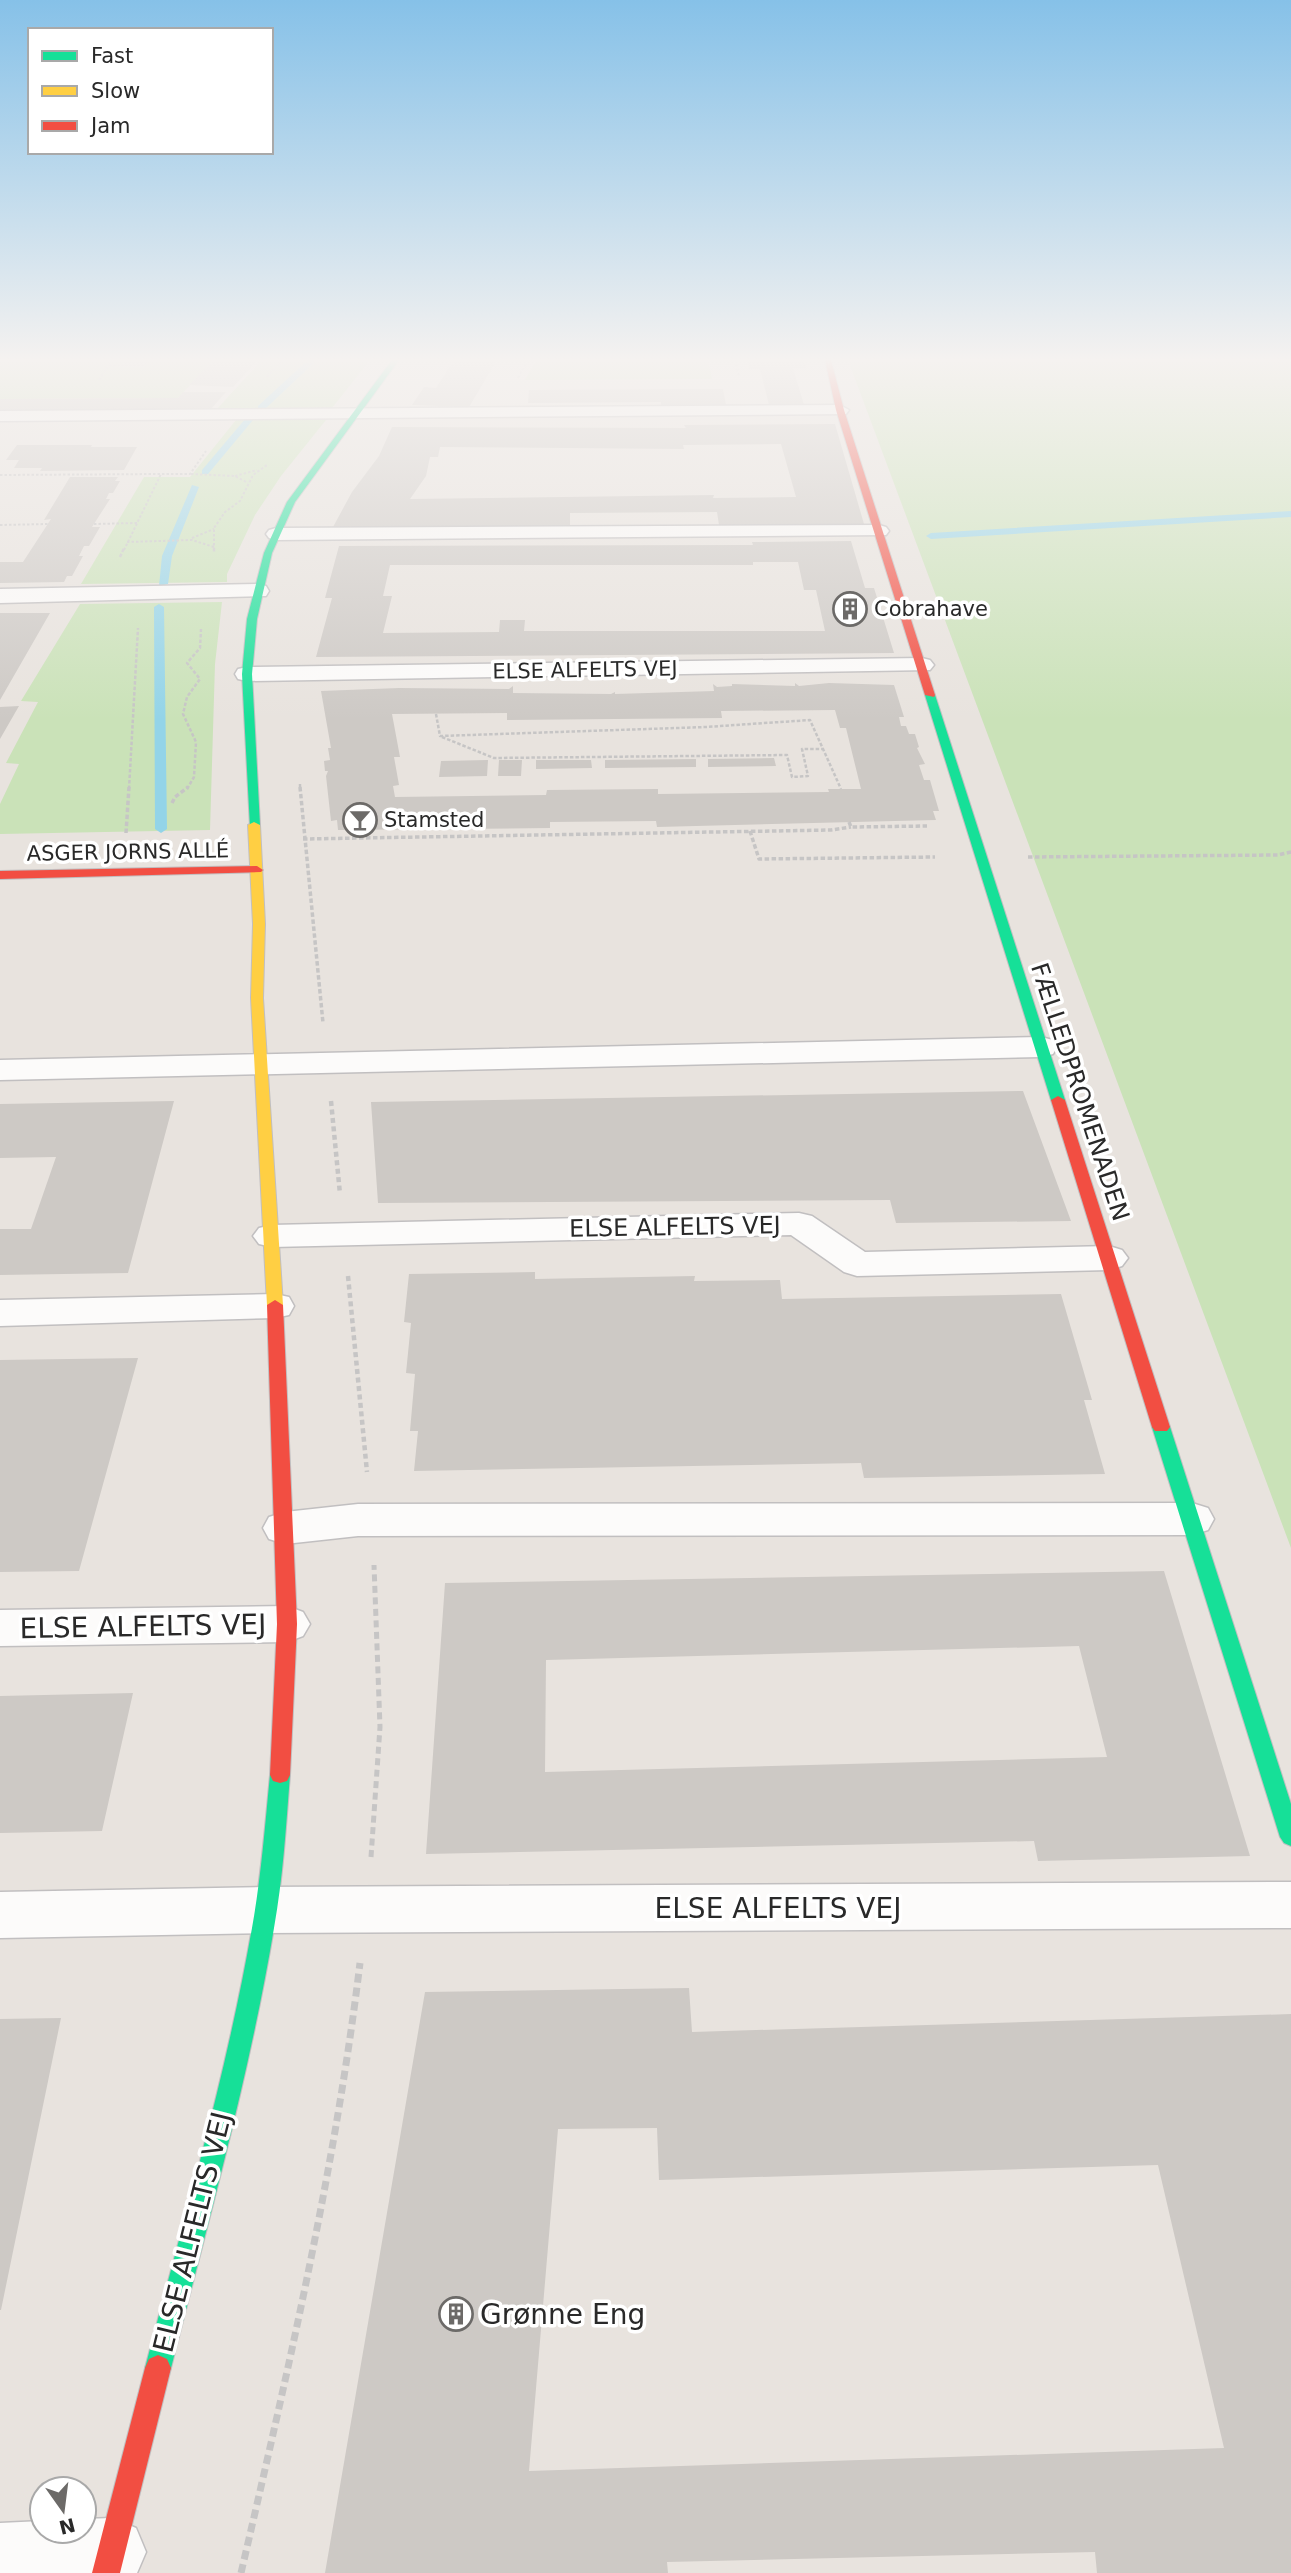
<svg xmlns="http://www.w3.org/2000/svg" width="1291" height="2573" font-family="'DejaVu Sans',sans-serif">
<rect width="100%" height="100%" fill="#e8e3de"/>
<path fill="#cae2b8" d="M0,360H214L178,398L0,399Z
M262,360H370L332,408L216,410Z
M536,360H708L712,379L525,380Z
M848,360H1291V1548Z
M236,420H326L281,476L255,515L227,574V582L81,584L144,477H190Z
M222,602L215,664L210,830L0,834V804L19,764L6,763L38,702L21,701L80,604Z"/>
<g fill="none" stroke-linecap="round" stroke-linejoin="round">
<path fill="#93d4e8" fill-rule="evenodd" d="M308,360H317L264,410H258V406Z
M246,418L253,420L208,474H202V470Z
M192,485L199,487L172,556L168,584L159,586L162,556Z
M1291,511V517L931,539L926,536L931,533Z
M159,604L164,607L167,829L161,833L155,829L154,607Z"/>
</g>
<path fill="#cdc9c5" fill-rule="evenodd" d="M214,360H258L233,387L189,385Z
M454,360H497L469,407L412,405L424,387L436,388Z
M747,360H804L806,368H793L804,405H769L760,369H749Z
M124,361H148L144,367H119Z
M723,389L726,405L661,406V402L528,403L529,390Z
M183,392H226L210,410L0,411V399L178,398Z
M835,424L864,524L719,525L717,512L570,513V526L333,527L352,492L379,456L392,427L686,428L684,425ZM781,444L796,497L713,498L714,495L410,499L426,476L430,457H438L440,447L684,449L683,445Z
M17,445H92L91,447H137L124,470L40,471L42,468H14L19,460H6Z
M70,477H118L115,481H120L113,493H109L106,499H110L92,527H100L89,546H84L79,556H83L72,576H67L64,582L0,583V562H23L51,519L44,520Z
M851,541L865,588H874L894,653L316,657L332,598H325L339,546L753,545L752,542ZM753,562H798L804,590H816L825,631H524L525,620H500L499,632L383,633L392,596H383L390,565H753Z
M0,613H50L0,700Z
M795,683L799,686L829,683L894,685L904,717H899L901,726H906L909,734H915L919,747L917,748L925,764L919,765L924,780H930L939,811H933L936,820L657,827L656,821L550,822V828L338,830L337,820L331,821L326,776L328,771H325L324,761L330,760L328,748H331L321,691L399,688L509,689L513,686V693L611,694L615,692V694L714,691L713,684L717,687L732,686V684L795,686ZM835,710L840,728H846L861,789H828L829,792L658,794V789L547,790L546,795L395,797L393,786L399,785L394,757H400L392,714L507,713V720L722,718L721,711Z
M19,706L0,739V707Z
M774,758L776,766L708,767V759Z
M696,759V767L605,768V760Z
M488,760L487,776L439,777L441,761Z
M499,760H522L521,776H498Z
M536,760H591L592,768L536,769Z
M1023,1091L1071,1221L896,1223L890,1200L378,1203L371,1102Z
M174,1101L128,1273L0,1275V1229H31L56,1157L0,1158V1104Z
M535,1272V1279L695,1276L694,1281L780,1280L782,1299L1061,1294L1092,1400H1084L1105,1474L864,1478L861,1463L414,1471L418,1431H410L415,1374L406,1373L411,1323L404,1322L409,1274Z
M138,1358L79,1571L0,1572V1360Z
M1164,1571L1250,1856L1038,1861L1034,1841L426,1854L445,1583ZM1079,1646L1107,1757L545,1772L546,1660Z
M133,1693L102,1831L0,1833V1696Z
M689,1988L692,2032L1291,2014V2573H1097L1095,2552L667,2562L668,2573H325L425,1992ZM657,2128L659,2180L1158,2165L1224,2448L529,2471L558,2129Z
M61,2018L1,2310H0V2019Z"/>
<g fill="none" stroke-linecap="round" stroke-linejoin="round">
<g stroke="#c1bfc0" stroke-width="3">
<path id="street" d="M840,405L849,410L846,414L0,421V411Z
M879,525L886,527L889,531L886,535L276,540L269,538L266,534L269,530L276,528Z
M258,584L266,586L269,591L266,596L0,603V589Z
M922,658L930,660L934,665L930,670L247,681L238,679L235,674L238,669L247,667Z
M1041,1037L1053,1040L1057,1047L1053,1054L1041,1057L0,1080V1060Z
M799,1213L812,1216L865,1252L1109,1246L1122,1250L1128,1258L1122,1266L1109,1270L857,1276L844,1272L791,1235L272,1247L259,1244L253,1236L259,1228L272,1225Z
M275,1294L289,1297L294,1306L289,1315L275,1318L0,1326V1300Z
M1192,1503L1208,1508L1214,1519L1208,1530L1192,1535L358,1536L285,1544L269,1539L263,1528L269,1517L285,1512L358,1504Z
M287,1606L303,1612L310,1624L303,1636L287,1642L0,1646V1610Z
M1291,1882V1928L265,1933L0,1938V1892L265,1887Z
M112,2518L136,2528L146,2552L137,2573H0V2523L42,2521V2531H84V2519Z"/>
</g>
<g stroke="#c1bfc0" stroke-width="2">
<path id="fast" d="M392,360H399L295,502L272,553L257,619L252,674L260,825L250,827L242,674L247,619L264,553L287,502Z
M926,693L935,695L1065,1100L1063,1103L1058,1104L1051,1100L925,695Z
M1161,1421L1167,1423L1170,1427L1291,1804V1846L1284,1843L1280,1837L1152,1427L1155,1423Z
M280,1767L287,1769L290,1775C286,1826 283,1878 274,1928C249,2077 208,2222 171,2368L167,2377L158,2381L149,2377L145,2368C183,2222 226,2077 252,1928C261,1878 265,1826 270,1775L273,1769Z"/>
</g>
<g stroke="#c1bfc0" stroke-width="2">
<path id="slow" d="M254,822L260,825L265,924L263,998L283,1305L275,1310L267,1305L251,998L253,924L248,825Z"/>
</g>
<g stroke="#c1bfc0" stroke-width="2">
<path id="jam" d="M825,360H831L844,410L935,695L934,697L925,695L836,410Z
M257,866L263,870L261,872L0,879V871Z
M1058,1096L1065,1100L1170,1427L1167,1431H1155L1152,1427L1051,1100Z
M275,1300L283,1305L297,1624L290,1775L287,1781L280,1783L273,1781L270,1775L277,1624L267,1305Z
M158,2355L167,2359L171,2368L120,2573H92L145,2368L149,2359Z"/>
</g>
<path stroke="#c6c5c5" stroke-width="2" stroke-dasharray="2.5 2" stroke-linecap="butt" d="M735,360L739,376
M109,365H120
M267,377L283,360
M518,378L528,360
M99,380L112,360
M191,474L235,476L248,483
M0,475L160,474
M235,476L257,470
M94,524L137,523
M0,525L48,524
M192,538L214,529
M127,542L192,540L214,547
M124,550L161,474H190L206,451
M214,550V528L225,512L240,501L253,475L267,465"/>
<path stroke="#c6c5c5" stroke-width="2.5" stroke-dasharray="3.5 2" stroke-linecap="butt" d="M214,548V553
M120,557L124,548
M436,714L440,736L706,727L810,720L841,789
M442,737L494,758L787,755L792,777L808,776L802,749H823
M300,784V789
M129,789L138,628
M187,789L194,777L196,742L183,714L187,697L200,679L187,663L200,648L201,629"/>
<path stroke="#c6c5c5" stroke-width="3.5" stroke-dasharray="4.5 2.5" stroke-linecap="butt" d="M300,787L323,1023
M172,803L175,797L188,787
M849,822L851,827L927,826
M750,831L759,859L935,857
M126,833L129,787
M303,839L831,830L851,827
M1028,857L1278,855L1291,852"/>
<path stroke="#c6c5c5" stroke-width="4.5" stroke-dasharray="5 3.5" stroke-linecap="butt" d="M331,1101L340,1194
M348,1276L367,1472"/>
<path stroke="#c6c5c5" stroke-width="5" stroke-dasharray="7 4.5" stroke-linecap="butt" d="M371,1857L380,1727L374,1565"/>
<path stroke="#c6c5c5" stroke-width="7" stroke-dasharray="9 5" stroke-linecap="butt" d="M241,2573C288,2371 335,2169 360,1963"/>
<use href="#street" fill="#fcfbfa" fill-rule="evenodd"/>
<use href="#fast" fill="#16e098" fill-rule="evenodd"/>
<use href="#slow" fill="#ffcf43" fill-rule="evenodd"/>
<use href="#jam" fill="#f24e42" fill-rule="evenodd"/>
</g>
<linearGradient id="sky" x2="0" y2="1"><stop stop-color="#86c1e8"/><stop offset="0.5" stop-color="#f5f2f0"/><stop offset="1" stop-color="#f5f2f0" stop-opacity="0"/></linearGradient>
<rect width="1291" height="720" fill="url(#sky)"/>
<defs>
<g id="building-ring" transform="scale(1.75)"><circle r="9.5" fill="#fff" stroke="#6c6a68" stroke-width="1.5"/><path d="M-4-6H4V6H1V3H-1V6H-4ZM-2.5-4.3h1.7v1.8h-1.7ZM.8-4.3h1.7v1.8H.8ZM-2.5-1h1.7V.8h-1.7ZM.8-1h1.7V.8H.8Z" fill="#6c6a68"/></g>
<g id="bar-ring" transform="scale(1.75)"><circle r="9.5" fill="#fff" stroke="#6c6a68" stroke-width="1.5"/><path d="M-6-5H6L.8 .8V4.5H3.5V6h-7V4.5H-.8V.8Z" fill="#6c6a68"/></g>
</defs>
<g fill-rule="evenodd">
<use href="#building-ring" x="850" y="609"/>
<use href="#bar-ring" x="360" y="820"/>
<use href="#building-ring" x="456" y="2314"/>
</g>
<g text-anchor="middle" stroke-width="7" stroke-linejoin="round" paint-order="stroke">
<g font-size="21" fill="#292929" stroke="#fff" text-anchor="start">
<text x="874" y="616">Cobrahave</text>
<text x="384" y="827">Stamsted</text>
</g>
<g font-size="21" fill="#292929" stroke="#fff">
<text transform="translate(585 670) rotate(-1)" y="7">ELSE ALFELTS VEJ</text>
<text transform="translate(128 852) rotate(-1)" y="7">ASGER JORNS ALLÉ</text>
</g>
<g font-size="24" fill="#292929" stroke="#fff">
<text transform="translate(1080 1092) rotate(72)" y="8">FÆLLEDPROMENADEN</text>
<text transform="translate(675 1227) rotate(-1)" y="8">ELSE ALFELTS VEJ</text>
</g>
<g font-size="28" fill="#292929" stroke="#fff">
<text transform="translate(143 1626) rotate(-1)" y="10">ELSE ALFELTS VEJ</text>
<text x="778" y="1918">ELSE ALFELTS VEJ</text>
<text transform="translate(192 2232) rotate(-76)" y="10">ELSE ALFELTS VEJ</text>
</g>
<g font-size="28" fill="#292929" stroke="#fff" text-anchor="start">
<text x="480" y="2324">Grønne Eng</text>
</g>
</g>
<rect x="28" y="28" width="245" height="126" fill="#ffffff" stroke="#a9a9a9" stroke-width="2"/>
<rect x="42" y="51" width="35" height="10" fill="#16e098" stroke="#a9a9a9" stroke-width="2"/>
<text x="91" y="63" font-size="21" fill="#292929">Fast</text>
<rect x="42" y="86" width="35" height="10" fill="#ffcf43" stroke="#a9a9a9" stroke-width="2"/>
<text x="91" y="98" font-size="21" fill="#292929">Slow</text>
<rect x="42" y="121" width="35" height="10" fill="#f24e42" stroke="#a9a9a9" stroke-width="2"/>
<text x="91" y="133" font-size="21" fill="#292929">Jam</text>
<g transform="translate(63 2510) rotate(166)"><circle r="33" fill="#ffffff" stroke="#a9a9a9" stroke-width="2"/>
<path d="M0-5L12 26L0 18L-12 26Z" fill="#6c6a68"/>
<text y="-10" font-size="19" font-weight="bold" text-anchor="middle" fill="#292929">N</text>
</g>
</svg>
